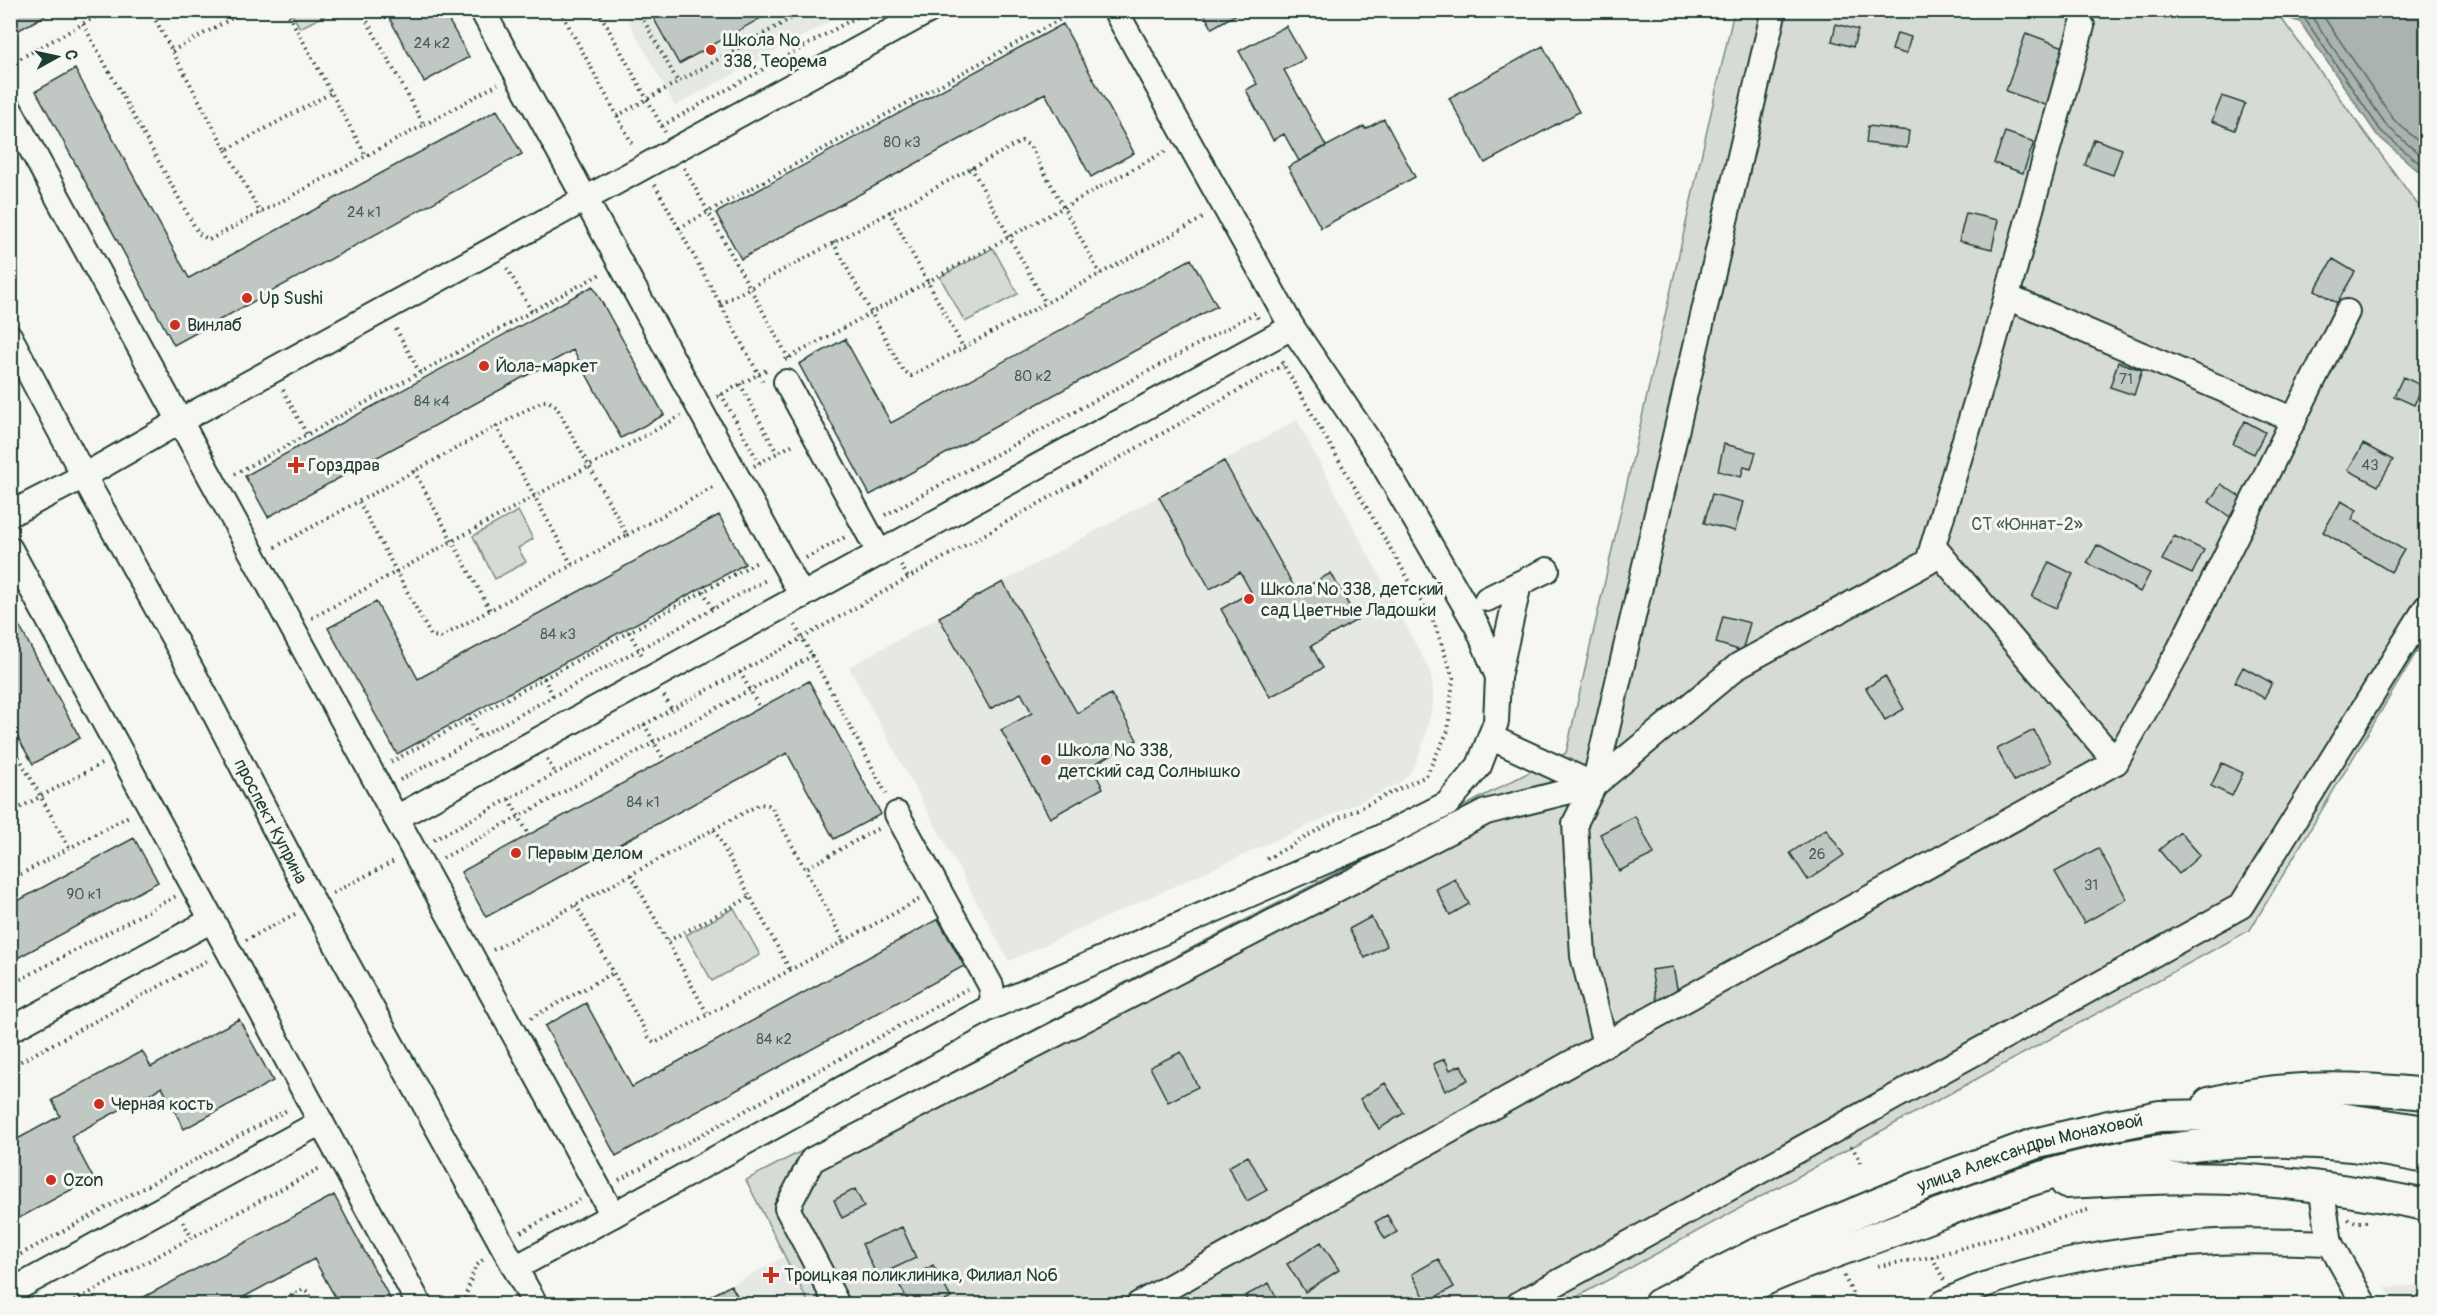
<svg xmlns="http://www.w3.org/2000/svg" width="2437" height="1315" font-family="Pangolin,sans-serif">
<rect width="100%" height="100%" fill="#f6f6f2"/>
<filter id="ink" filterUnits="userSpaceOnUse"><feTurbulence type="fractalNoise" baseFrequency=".0167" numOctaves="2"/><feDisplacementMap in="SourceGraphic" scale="12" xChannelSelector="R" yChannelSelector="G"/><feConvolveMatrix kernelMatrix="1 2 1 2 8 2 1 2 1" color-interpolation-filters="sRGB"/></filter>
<g filter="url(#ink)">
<path fill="#e6e8e4" d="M623,11H849L675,106Z
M1297,420L1430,671L1433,689V705L1422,748L1415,764L1408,775L1398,784L1382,792L1009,961L849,667Z
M784,1257L809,1304H696Z
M2426,1285V1304H2395L2385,1287Z"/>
<path fill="#d6dbd6" stroke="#7a8c85" stroke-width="1.5" d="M290,11H333L300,28Z
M1734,11H2268L2278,14L2426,216V636L2250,930L1564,1304H809L746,1180L1566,753Z
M993,248L1018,294L965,322L940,277Z
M518,511L533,539L518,548L526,562L495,579L473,536Z
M734,908L760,955L712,981L686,935Z"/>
<path fill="#aab3ae" stroke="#72847d" stroke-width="1.5" d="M2268,11H2426V175L2422,174L2377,135L2300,22Z"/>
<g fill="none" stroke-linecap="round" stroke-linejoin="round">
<path stroke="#576c65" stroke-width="1.5" d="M2286,10L2305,19L2381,131L2426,169
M2307,10L2387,126L2426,160
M2319,10L2394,120L2426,148"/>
</g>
<path fill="#c1c8c3" stroke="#1f3d34" stroke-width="1.5" d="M10,10H55L10,35Z
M385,10H443L469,57L424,82Z
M649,10H775L679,64Z
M1202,10H1244L1212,28Z
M1063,24L1134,153L1091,177L1045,93L741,259L716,213Z
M1836,24L1858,30L1853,47L1832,41Z
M1286,26L1305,59L1284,70L1326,146L1299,161L1284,134L1273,140L1246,90L1257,84L1239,51Z
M1897,33L1911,37L1906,54L1892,50Z
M2026,33L2072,50L2051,107L2006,91Z
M1543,46L1579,112L1485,163L1449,98Z
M75,69L189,278L497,110L522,154L174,345L36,91Z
M2222,96L2245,104L2235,130L2212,121Z
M1384,119L1415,177L1321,228L1288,167L1364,126L1365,129Z
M1868,126L1909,131L1907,148L1866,143Z
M2005,132L2034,142L2023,173L1994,163Z
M2094,139L2122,149L2113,175L2085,165Z
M1966,213L1998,220L1992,249L1959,241Z
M1191,259L1217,306L870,495L799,364L845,339L891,423Z
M2333,259L2355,272L2337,303L2315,290Z
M593,286L664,415L621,438L573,350L268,517L245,476Z
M2118,362L2142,370L2134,395L2110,387Z
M2403,377L2423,386L2414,405L2394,396Z
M2245,421L2265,432L2254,454L2233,444Z
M1724,444L1756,452L1751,469L1744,467L1741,477L1718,471Z
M2363,444L2393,460L2378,486L2348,470Z
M1224,461L1297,592L1331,573L1357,620L1311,646L1323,668L1270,697L1221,609L1251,592L1240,572L1210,589L1159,497Z
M2221,484L2242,498L2230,517L2209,502Z
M1712,494L1743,502L1735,531L1704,523Z
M2341,501L2357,510L2352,519L2404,550L2391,572L2323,532Z
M719,515L745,564L397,754L328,628L376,602L418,679Z
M2174,536L2204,550L2192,574L2162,560Z
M2097,545L2150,573L2140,592L2087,563Z
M2049,562L2073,574L2056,608L2032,597Z
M1003,582L1077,713L1111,694L1137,740L1091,766L1103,788L1050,818L1001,730L1032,713L1021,693L990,709L939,617Z
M10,609L80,738L33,764L10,724Z
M1723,616L1750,623L1742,651L1716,643Z
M2243,667L2272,683L2264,698L2235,682Z
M1885,676L1904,709L1885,720L1866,688Z
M809,681L881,814L834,839L787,753L486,917L461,872Z
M2034,730L2051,762L2014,781L1997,749Z
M2222,763L2243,773L2232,796L2211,786Z
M1635,816L1654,854L1619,871L1600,834Z
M1826,829L1844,855L1808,880L1790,853Z
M2180,832L2200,855L2179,874L2159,850Z
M134,838L158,882L10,962V905Z
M2098,848L2127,899L2084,923L2055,872Z
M1455,879L1469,904L1450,915L1436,889Z
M1371,917L1387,946L1365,958L1349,929Z
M938,919L964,966L616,1156L545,1026L586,1003L632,1087Z
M1673,967L1679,998L1657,1002L1651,970Z
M239,1019L273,1081L184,1129L162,1087L71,1136L93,1178L10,1223V1143L60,1116L52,1100L142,1051L151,1067Z
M1181,1052L1198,1087L1168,1102L1150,1067Z
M1445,1059L1450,1070L1461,1065L1468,1080L1445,1091L1433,1064Z
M1385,1083L1404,1113L1379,1129L1360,1099Z
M1248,1156L1267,1190L1247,1201L1228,1167Z
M855,1189L864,1207L842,1218L834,1200Z
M334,1195L393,1304H339L314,1259L231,1304H131Z
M1387,1215L1397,1232L1385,1239L1375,1222Z
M902,1227L916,1258L877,1276L862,1244Z
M1321,1242L1339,1270L1305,1292L1287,1264Z
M1438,1259L1454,1287L1427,1302L1412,1274Z
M933,1265L951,1298L939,1304H910L899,1284Z
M1269,1283L1280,1304H1249L1245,1296Z
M731,1285L742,1304H696Z"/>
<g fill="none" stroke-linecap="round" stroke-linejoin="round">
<g stroke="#1f3d34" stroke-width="28">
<g id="minor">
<path d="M482,10L802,596"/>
<path d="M2082,26L1993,346L1928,562L1739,665L1594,785L1575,823L1583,956L1605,1044L2116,762L2179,650L2347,312"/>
<path d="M10,110L180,421L930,10"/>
<path d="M2007,297L2294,420"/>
<path id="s1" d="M10,337L94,495L202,689L314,904L535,1304"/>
<path d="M786,382L880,554"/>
<path d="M10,514L84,476L180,421L396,818"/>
<path d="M1933,546L2116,762"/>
<path d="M10,549L212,920"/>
<path d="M1487,599L1547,570"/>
<path d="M1498,677L1519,584"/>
<path d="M1490,737L1594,785"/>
<path d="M897,814L991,986L993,998L989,1008L613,1215L396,818L1292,327L1115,10"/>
<path d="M989,1008L1379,838L1447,804L1479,766L1496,722L1498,677L1478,628L1375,450L1292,327"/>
<path d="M10,1030L212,920L419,1304"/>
<path d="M2321,1187L2330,1243L2364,1304"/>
<path d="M515,1268L613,1215"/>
<path d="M10,1292L321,1122"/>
<path d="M837,1304L787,1208L812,1160L1486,812L1594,785L1774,10"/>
<path d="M1139,1304L1605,1044"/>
<path d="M1519,1304L2241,906L2426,608"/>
<path d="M1941,1304C2018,1264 2129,1247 2216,1242C2253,1240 2292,1242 2330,1243"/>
</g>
</g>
<g stroke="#1f3d34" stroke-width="34">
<g id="major">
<path d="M2209,1103C2282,1084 2353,1086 2426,1094"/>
<path d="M2066,1183C2127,1180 2189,1176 2250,1180C2309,1184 2368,1193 2426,1205"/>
<path id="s2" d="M1659,1304L1754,1255L1923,1185L2034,1144L2104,1127L2160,1116L2282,1114L2327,1116L2426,1131"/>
<path d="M1716,1304C1734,1296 1751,1286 1769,1278C1815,1258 1863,1243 1909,1225C1968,1203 2028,1178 2089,1164C2201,1137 2314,1134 2426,1158"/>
</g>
</g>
<path stroke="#1f3d34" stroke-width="4" stroke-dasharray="1.5 4.5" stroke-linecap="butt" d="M150,10L226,150L331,93
M286,10L366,156
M560,10L634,147
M598,10L665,132
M638,10L678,82
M83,24L198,233L209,240L424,125L361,10
M172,51L247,10
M10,64L108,10
M617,116L806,10
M424,125L498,84
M662,126L869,10
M226,150L261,214
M971,167L1046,304
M684,168L789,359
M655,185L764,384
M889,211L964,349
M679,228L1077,10
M833,242L903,371L911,376L1203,218
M507,268L532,312
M720,304L1022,141L1030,146L1100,274
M396,329L420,373
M785,360L1166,151
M740,384L777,453
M283,390L307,435
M721,394L759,463
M717,397L768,369
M496,426L572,565
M754,466L795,443
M414,471L490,610
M235,474L602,273
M885,515L1255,313L1259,321
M627,535L716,486
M275,547L543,401H548L556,406L627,535L441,637L431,636L359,502
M806,558L847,536
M901,565L908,578
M703,591L713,609
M312,618L681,416
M795,625L812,656
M629,632L643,657
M740,672L760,708
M544,678L553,696
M664,696L672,710
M469,719L479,737
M644,724L664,760
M10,741L69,848
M547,759L555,773
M391,762L759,561
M400,780L768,579
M509,799L529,835
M10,813L101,764
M714,830L790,970
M434,840L802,638L1283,365
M443,858L812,656L887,795
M1267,859L1341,817L1426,776L1448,731L1453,678L1435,625L1280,359
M10,872L14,878
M631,875L708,1015
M10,880L129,816
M333,893L396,860
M576,905L649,1038L655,1043L844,941L805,869
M246,940L295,914
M668,941L750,897
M844,941L920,899
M493,950L760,804L768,805L772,808L805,869L881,827
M10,985L176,896
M531,1018L613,973
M10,1067L210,959
M1851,1146L1859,1158L1861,1167
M619,1180L967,989
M2348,1219L2356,1222H2367
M183,1222L192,1238
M521,1232L580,1200
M1932,1257L1944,1280
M10,1260L289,1109
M1878,1266L1932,1257L2091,1209
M1844,1276L1858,1304
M292,1295L297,1304
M69,1304L322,1167
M274,1304L304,1289L308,1292L315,1304
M463,1304L475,1267L486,1257
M1849,1304L1856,1301"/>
<use href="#minor" stroke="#f6f6f2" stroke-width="24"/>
<use href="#major" stroke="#f6f6f2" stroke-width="30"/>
</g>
</g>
<g fill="#c8321e" stroke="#f6f6f2" stroke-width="2">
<circle cx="711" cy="50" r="6"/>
<circle cx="247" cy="298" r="6"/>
<circle cx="175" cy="325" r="6"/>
<circle cx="484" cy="366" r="6"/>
<path d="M293 456h6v6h6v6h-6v6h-6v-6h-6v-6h6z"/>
<circle cx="1249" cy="599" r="6"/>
<circle cx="1046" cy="760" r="6"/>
<circle cx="516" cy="853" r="6"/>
<circle cx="99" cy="1104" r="6"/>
<circle cx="51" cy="1180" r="6"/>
<path d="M768 1266h6v6h6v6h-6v6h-6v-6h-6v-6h6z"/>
</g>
<g text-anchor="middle" stroke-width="6" stroke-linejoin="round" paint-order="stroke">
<g font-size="15" fill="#486058">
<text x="432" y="48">24 к2</text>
<text x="902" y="147">80 к3</text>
<text x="364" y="217">24 к1</text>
<text x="1033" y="381">80 к2</text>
<text x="2126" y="384">71</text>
<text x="432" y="406">84 к4</text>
<text x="2370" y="470">43</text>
<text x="558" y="639">84 к3</text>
<text x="643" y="807">84 к1</text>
<text x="1817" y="859">26</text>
<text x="2091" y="890">31</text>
<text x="84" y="899">90 к1</text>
<text x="774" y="1044">84 к2</text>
</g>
<g font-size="18" fill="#1f3d34" stroke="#f6f6f2" text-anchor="start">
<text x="723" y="46">Школа №<tspan x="723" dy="21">338, Теорема</tspan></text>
<text x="259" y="304">Up Sushi</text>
<text x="187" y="331">Винлаб</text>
<text x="496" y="372">Йола-маркет</text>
<text x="308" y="471">Горздрав</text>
<text x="1261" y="595">Школа № 338, детский<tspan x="1261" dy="21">сад Цветные Ладошки</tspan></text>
<text x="1058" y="756">Школа № 338,<tspan x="1058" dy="21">детский сад Солнышко</tspan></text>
<text x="528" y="859">Первым делом</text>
<text x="111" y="1110">Черная кость</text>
<text x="63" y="1186">Ozon</text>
<text x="784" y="1281">Троицкая поликлиника, Филиал №6</text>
</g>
<g font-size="18" fill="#445d54" stroke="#f6f6f2">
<text x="2027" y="530">СТ «Юннат-2»</text>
</g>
<g font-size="18" fill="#1f3d34" stroke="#f6f6f2">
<text dy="6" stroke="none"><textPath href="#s1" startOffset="550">проспект Куприна</textPath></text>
<text dy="6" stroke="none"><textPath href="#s2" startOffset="402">улица Александры Монаховой</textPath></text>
</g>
</g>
<rect width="2437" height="1315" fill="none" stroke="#f6f6f2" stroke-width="36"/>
<rect x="18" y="18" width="2401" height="1279" fill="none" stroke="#1f3d34" stroke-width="2" filter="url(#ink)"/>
<g transform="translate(57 57) rotate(82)" stroke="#f6f6f2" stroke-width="4.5" paint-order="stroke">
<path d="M0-4.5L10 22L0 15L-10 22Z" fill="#1f3d34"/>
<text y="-9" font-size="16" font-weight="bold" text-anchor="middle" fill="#1f3d34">С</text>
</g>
</svg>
